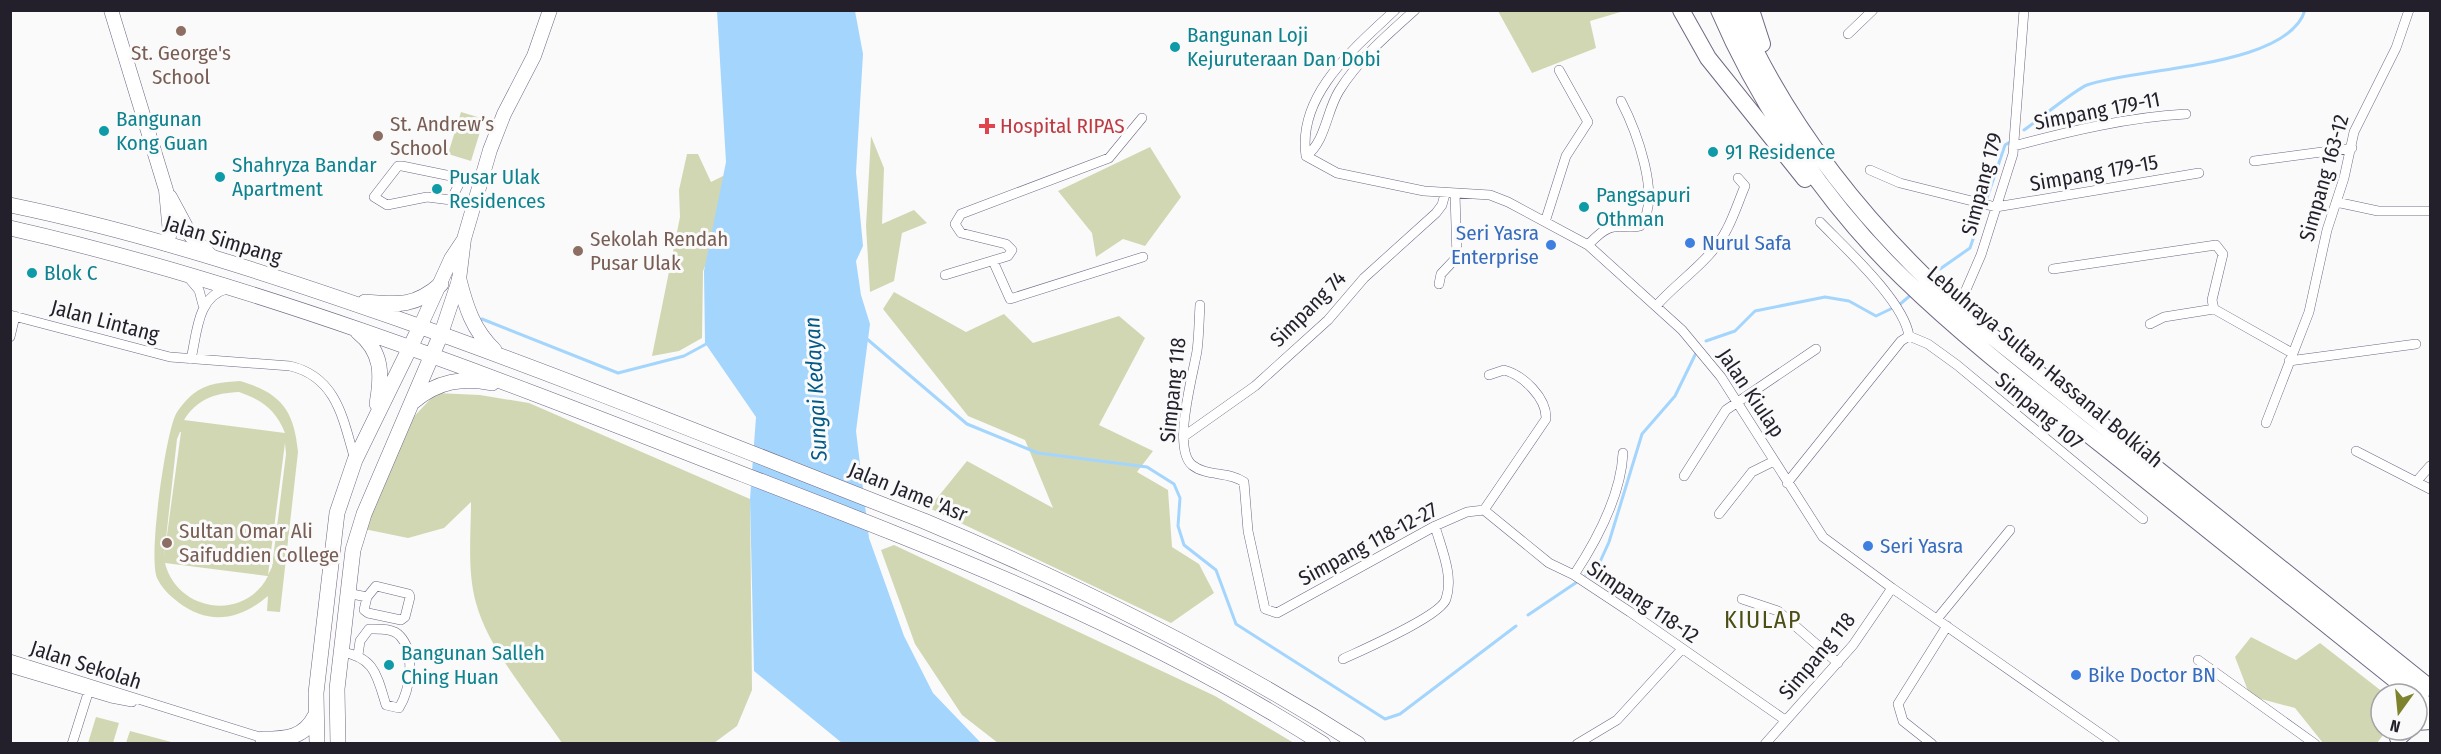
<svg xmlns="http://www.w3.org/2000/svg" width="2441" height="754" font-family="'Fira Sans Condensed',sans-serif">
<rect width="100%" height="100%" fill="#fafafa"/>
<path fill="#d2d7b3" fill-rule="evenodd" d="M1498,11H1624L1590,21L1596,48L1532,73Z
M461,112L484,119L471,161L448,154Z
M871,136L884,168L882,224L914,210L927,223L902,233L894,281L870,292L866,226Z
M1150,147L1181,197L1145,246L1123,239L1096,257L1092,233L1058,191Z
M687,154H698L711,182L727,174L718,237L703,271L702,338L679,351L652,356L680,217L679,190Z
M894,292L966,332L1004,314L1033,343L1119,316L1145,338L1099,425L1153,451L1137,472L1168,490L1172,547L1199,564L1214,593L1171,623L929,508L967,461L1053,508L1025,440L968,416L883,309Z
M240,381C281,393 294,410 298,452L280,612L267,611L268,596C240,620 209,626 178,602C170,596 161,587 157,578C148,557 165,439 175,416C178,409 187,399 193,394C207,383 223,382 240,381ZM239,392C262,400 276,410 285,433L184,420C197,399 215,393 239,392ZM180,432H181L164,557L177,439ZM285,443L286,454L272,567L268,575ZM165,563L267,576H268C245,622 177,612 165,563Z
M436,393L480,395L529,403L750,499L752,690L737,726L714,743H562C535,703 488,649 476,603C467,571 471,535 471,502L444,528L408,538L364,529L408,423Z
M894,545L1215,696L1294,743H998L962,715L915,644L881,550Z
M2251,637L2296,660L2320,643L2384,693L2381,694V730H2387L2377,743H2323L2295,708L2250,696L2235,657Z
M96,717L119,723L113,743H88Z
M130,731L175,743H126Z"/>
<path fill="#a4d5fd" d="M717,11H855L863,54L856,172L863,246L856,261L861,295L870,324L856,431L869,538L904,636L933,693L981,743H842L754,671L750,499L756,417L705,343L704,271L726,162Z"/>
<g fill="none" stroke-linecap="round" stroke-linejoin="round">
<path stroke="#a4d5fd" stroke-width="3" d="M2024,130C2037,121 2076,89 2087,85C2137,67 2288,68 2305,10
M1940,269L1970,248L2005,145L2010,142
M482,319L618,373L684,356L708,343
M867,339L967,424L1038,453L1147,467L1174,484L1180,498L1178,526L1184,545L1216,570L1236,624L1385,719L1400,714L1516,626
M1706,341L1735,331L1755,311L1825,297L1849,301L1876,316L1899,305L1912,294
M1586,575L1599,564L1609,542L1642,434L1675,396L1696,353
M1528,615L1577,582"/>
<g stroke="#716784" stroke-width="10">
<path id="street" d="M1848,34L1873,10
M2014,146C2070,131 2129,117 2186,114
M1306,156L1337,173L1424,191L1490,195L1508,202L1588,245L1682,330L1721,377L1823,537L1892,588L2115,744
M1306,156C1326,141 1326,112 1339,91C1358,60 1387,35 1415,10
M1306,156C1297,94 1355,48 1395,10
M2254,161L2352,148
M1870,170L1900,183L1996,207L2199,173
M462,178L451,200L427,197L387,205L374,197L398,166H402L480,182
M2336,202L2378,211H2430
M1545,222L1566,156L1588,122L1559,70
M1820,222C1845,248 1904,301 1909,336
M1588,245C1595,238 1604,228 1614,227C1623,225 1630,229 1640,226C1663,199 1635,128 1621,101
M993,261L1010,299L1143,257
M2053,269L2216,245L2223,254L2212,300L2214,309L2292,353
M945,275L1008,256L1012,250L1006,244L961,233L955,224L961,214L1109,158L1142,118
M188,277L199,290L203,305
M1439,284L1441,274L1457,257L1455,194
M1965,292L1981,255L2013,154L2024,10
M1200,305C1199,320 1199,336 1197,351C1193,375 1172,448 1192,465C1207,477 1229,471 1244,482L1248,531L1265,609L1277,613L1435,526L1467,512L1484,510
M1657,305C1679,280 1712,260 1727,229C1734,216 1739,200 1745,186L1738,178
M10,315L170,357L290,366C337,377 343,419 355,460
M2150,324L2164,317L2214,309
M10,337L15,316
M191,359C197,334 197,296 227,289
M2289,361L2416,344
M2266,423L2309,312L2327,230L2344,178L2354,132L2396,48L2409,10
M1183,437L1255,386L1328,320L1364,278L1436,213L1442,205L1445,194
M2356,451L2430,489
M1684,476L1726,410L1816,349
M2416,482L2430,466
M1787,483L1901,341L1909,336L1928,344L1957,365L2143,519
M1484,510L1549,563L1574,575L1630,612L1785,720
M1484,510L1546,419C1547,398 1523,375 1504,370L1489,375
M1719,514L1752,472L1774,461
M1574,575C1597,540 1621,495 1623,453
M347,593L367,597L364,610L368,613L401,620L405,617L410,597L409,594L376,586L367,597
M1742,599L1778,611L1838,663
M1937,619L2010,530
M341,652C375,657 377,676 386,705L399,708C410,690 416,653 400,636C393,628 379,629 369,629L360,641L358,655
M10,659L266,739
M1343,659C1362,650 1441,616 1446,599C1454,576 1441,548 1435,526
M2198,660L2315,744
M10,668L111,698L132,702
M72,744L89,690
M1577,744L1617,720L1681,650
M1765,744L1853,645L1892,588
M1932,744L1903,721L1898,704L1947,626"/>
</g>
<g stroke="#716784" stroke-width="15">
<path id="secondary" d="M111,10L166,190L170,233L166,244
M170,197L191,236L212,257
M420,327L451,259L463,241
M441,334L459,280L464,239L490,150L504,114L534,56L550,10"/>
</g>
<g stroke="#716784" stroke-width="16">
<path id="primary" d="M10,205C141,232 267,273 393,317C572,380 747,452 924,521C1075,584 1220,656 1358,744
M10,228C252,283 481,372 711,462C921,543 1133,622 1323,744
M459,280C466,307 473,330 494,350
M365,302C398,305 415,307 441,284
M358,332C383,352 382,375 377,404
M414,401C438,381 463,377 492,383
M263,739C286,739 304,738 315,716
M317,744L316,693L337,513L355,460L420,327
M338,744L337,689L353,550L364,514L441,334"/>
</g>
<g stroke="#716784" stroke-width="18">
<path id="highway" d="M1681,10L1708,58L1805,179
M1719,10C1760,106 1828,206 1903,278C1973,346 2051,404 2127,465C2223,541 2318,618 2413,694
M1736,10C1788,130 1871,231 1968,317L2430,688
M1751,10L1762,44
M2417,697L2430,708
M2417,722L2430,721
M2398,738L2407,730"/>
</g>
<use href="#street" stroke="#fff" stroke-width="9"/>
<use href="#secondary" stroke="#fff" stroke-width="14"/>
<use href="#primary" stroke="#fff" stroke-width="15"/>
<use href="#highway" stroke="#fff" stroke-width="16"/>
</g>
<g fill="#8d6e63" stroke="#fafafa" stroke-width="2">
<circle cx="181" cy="31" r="6"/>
<circle cx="378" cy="136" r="6"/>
<circle cx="578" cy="251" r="6"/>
<circle cx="167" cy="543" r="6"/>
</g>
<g fill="#0f9aa8" stroke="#fafafa" stroke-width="2">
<circle cx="1175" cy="47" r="6"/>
<circle cx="104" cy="131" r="6"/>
<circle cx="1713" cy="152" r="6"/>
<circle cx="220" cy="177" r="6"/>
<circle cx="437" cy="189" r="6"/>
<circle cx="1584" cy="207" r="6"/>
<circle cx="32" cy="273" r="6"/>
<circle cx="389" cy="665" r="6"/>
</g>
<path fill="#e0444e" stroke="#fafafa" stroke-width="2" d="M984 117h6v6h6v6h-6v6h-6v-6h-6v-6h6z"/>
<g fill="#3f7fe0" stroke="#fafafa" stroke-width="2">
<circle cx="1690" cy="243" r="6"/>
<circle cx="1551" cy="245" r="6"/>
<circle cx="1868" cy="546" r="6"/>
<circle cx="2076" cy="675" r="6"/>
</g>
<g text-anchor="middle" stroke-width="6" stroke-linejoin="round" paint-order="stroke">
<g font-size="21" fill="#0d838f" stroke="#fafafa" text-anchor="start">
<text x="1187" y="42">Bangunan Loji<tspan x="1187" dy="24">Kejuruteraan Dan Dobi</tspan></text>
<text x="116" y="126">Bangunan<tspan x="116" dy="24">Kong Guan</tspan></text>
<text x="1725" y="159">91 Residence</text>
<text x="232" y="172">Shahryza Bandar<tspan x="232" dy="24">Apartment</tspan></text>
<text x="449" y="184">Pusar Ulak<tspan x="449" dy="24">Residences</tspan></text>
<text x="1596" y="202">Pangsapuri<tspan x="1596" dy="24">Othman</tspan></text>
<text x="44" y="280">Blok C</text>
<text x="401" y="660">Bangunan Salleh<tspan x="401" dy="24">Ching Huan</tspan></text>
</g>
<g font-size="21" fill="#785e54" stroke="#fafafa" text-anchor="start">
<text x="181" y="60" text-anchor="middle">St. George's<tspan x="181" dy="24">School</tspan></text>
<text x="390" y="131">St. Andrew’s<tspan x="390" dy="24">School</tspan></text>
<text x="590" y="246">Sekolah Rendah<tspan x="590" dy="24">Pusar Ulak</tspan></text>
<text x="179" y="538">Sultan Omar Ali<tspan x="179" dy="24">Saifuddien College</tspan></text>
</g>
<g font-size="21" fill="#231f2b" stroke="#fafafa">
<text transform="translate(2097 111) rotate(-11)" y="7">Simpang 179-11</text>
<text transform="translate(2094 173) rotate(-10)" y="7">Simpang 179-15</text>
<text transform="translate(2324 178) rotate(-74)" y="7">Simpang 163-12</text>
<text transform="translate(1982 184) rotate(-75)" y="7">Simpang 179</text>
<text transform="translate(223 240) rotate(17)" y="7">Jalan Simpang</text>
<text transform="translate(1308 309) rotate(-45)" y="7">Simpang 74</text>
<text transform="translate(105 321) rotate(15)" y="7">Jalan Lintang</text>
<text transform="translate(2045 367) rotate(40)" y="7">Lebuhraya Sultan Hassanal Bolkiah</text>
<text transform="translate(1173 390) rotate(-84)" y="7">Simpang 118</text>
<text transform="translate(1751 393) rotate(56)" y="7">Jalan Kiulap</text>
<text transform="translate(2039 411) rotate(40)" y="7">Simpang 107</text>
<text transform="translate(908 492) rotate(22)" y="7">Jalan Jame 'Asr</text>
<text transform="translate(1368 544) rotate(-28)" y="7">Simpang 118-12-27</text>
<text transform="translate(1643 602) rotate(34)" y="7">Simpang 118-12</text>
<text transform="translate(1817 656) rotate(-50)" y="7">Simpang 118</text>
<text transform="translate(86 665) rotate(18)" y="7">Jalan Sekolah</text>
</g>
<g font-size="21" fill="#be3a42" stroke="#fafafa" text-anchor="start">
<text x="1000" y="133">Hospital RIPAS</text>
</g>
<g font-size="21" fill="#366cbe" stroke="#fafafa" text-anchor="start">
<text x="1539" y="240" text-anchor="end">Seri Yasra<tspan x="1539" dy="24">Enterprise</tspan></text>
<text x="1702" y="250">Nurul Safa</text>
<text x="1880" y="553">Seri Yasra</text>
<text x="2088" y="682">Bike Doctor BN</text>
</g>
<g font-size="22" font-style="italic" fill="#035988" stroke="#fafafa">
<text transform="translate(815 389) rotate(-93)" y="8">Sungai Kedayan</text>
</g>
<g font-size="24" letter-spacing="1.5" fill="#4c4f13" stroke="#fafafa">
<text x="1763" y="628">KIULAP</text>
</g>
</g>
<rect width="2441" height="754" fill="none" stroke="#231f2b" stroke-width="24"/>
<g transform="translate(2399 712) rotate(195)"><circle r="28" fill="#fafafa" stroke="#a4a2a7" stroke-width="1.5"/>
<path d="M0-4.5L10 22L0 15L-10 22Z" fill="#7d822c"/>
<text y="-9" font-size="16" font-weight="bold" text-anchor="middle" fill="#231f2b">N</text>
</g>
</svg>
